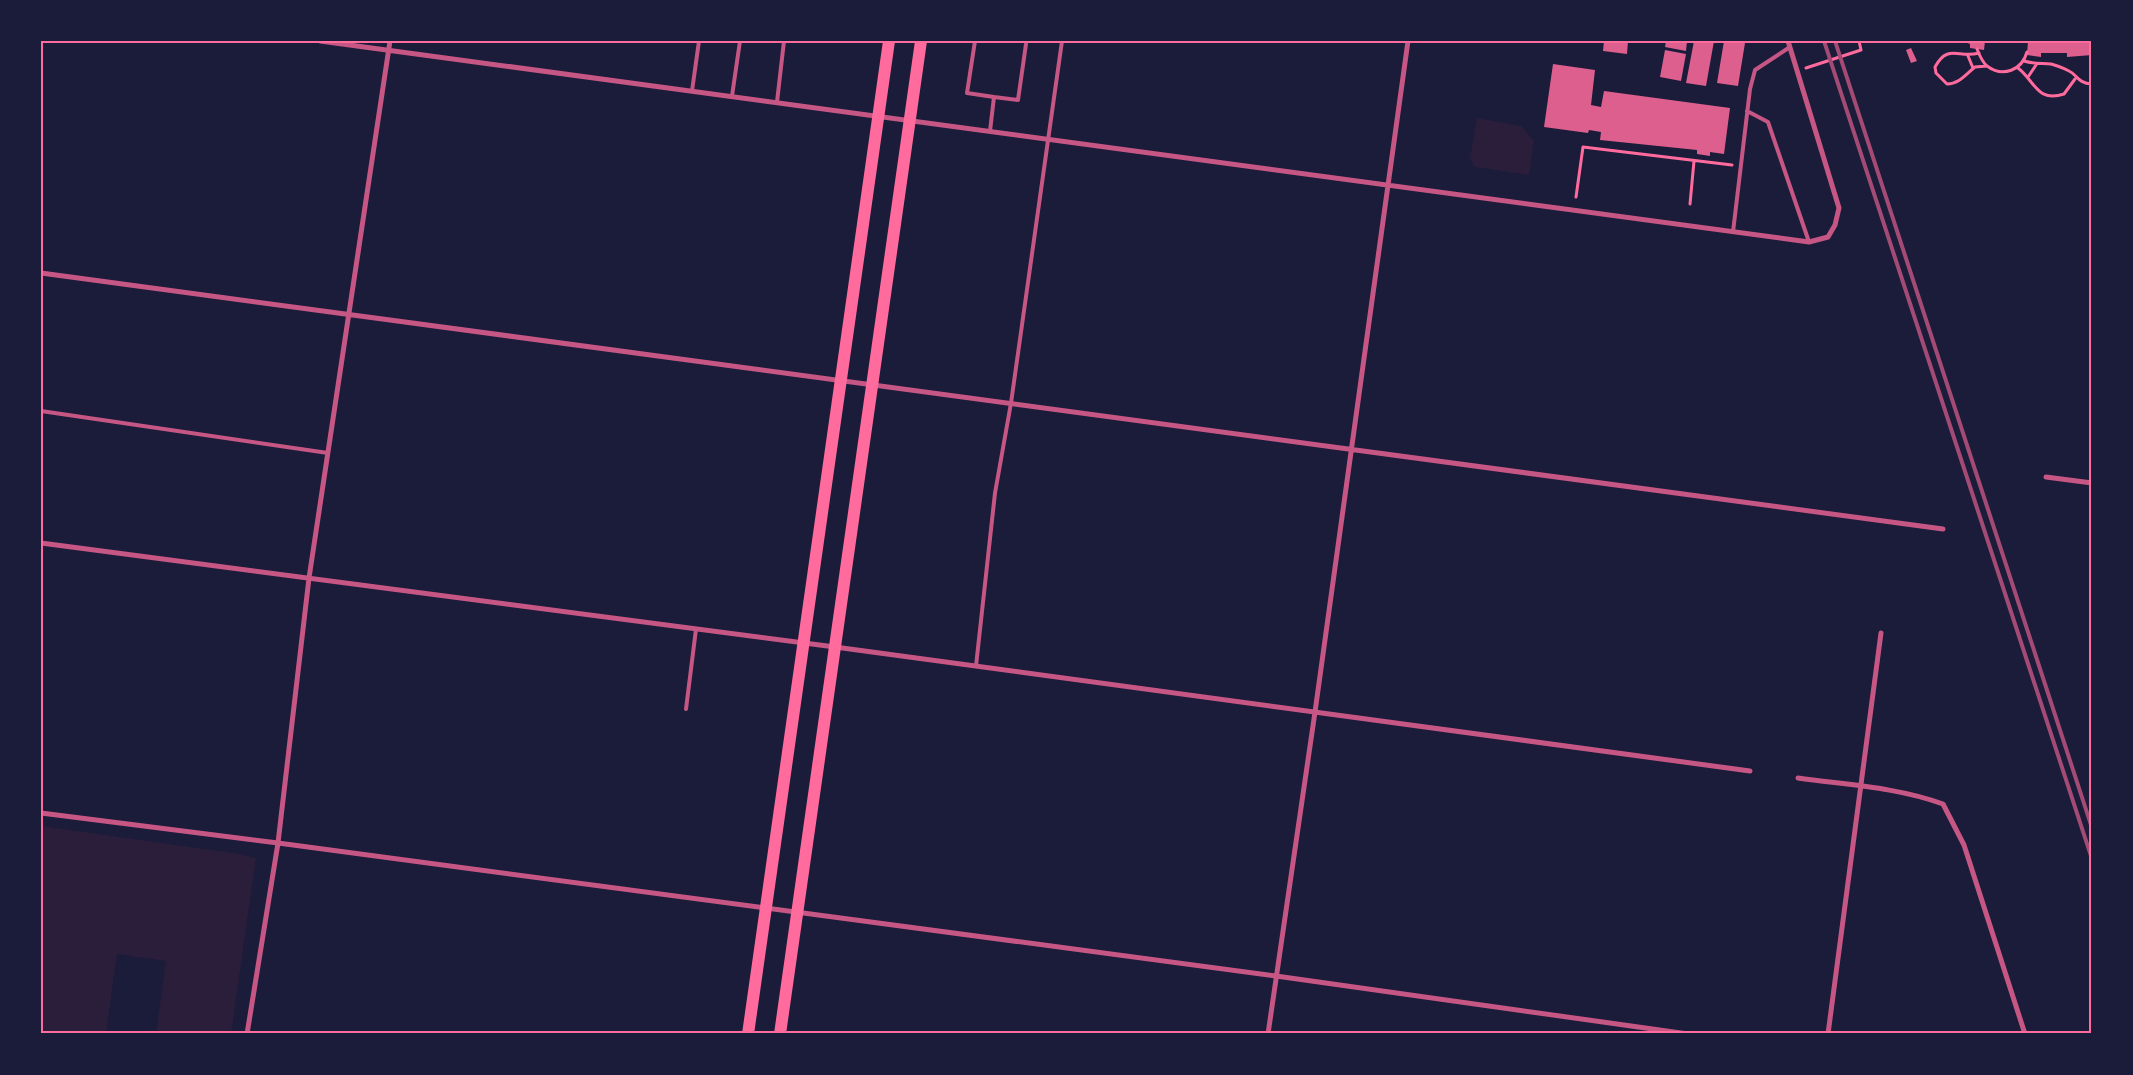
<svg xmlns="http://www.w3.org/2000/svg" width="2133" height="1075" font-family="Arial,sans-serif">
<rect width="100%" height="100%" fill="#1b1b3a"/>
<path fill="#2a1e3b" d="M1477,118L1521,126L1534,141L1529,175L1475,167L1470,159Z
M41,826L240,854L256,858L231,1034H156L166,961L117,954L106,1034H41Z"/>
<path fill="#dd5f8e" d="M1604,41H1628L1627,54L1603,51Z
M1666,41H1687L1686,51L1665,47Z
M1694,41H1714L1706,86L1686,83Z
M1724,41L1745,43L1738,86L1717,83Z
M1963,41H1985L1984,50L1970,48V44Z
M2028,41H2092V55L2067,57V53H2041V57L2027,55Z
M1911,48L1917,61L1911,63L1906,50Z
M1665,50L1686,54L1681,81L1660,77Z
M1553,64L1595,70L1591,105L1601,107L1604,91L1730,108L1724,154L1710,152V156L1697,154V150L1600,140L1601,132L1589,130L1588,133L1544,127Z"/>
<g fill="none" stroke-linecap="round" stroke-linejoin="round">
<path stroke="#ff6b9d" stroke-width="3" d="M1977,49C1979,54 1982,62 1987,66C2003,78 2022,70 2027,52
M1979,53C1959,59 1948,43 1935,67L1936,73L1947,84C1959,84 1966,74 1975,67L1987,66
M1968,56L1973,68
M2024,61C2034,64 2041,63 2051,64C2055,65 2065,69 2069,71C2078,75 2077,83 2092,84
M1806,68L1861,50L1859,41
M2018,68C2035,81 2037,103 2064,94L2075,79
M2028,77L2036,65
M1576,197L1583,147L1732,165
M1690,204L1694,161"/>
<path stroke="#c65784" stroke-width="4" d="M975,41L967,93L994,97L990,131
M692,91L699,41
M732,96L740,41
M994,97L1018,100L1026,44
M777,102L784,41
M1747,111L1768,122L1809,242
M1733,232L1750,89L1755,70L1790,47
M41,411L328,453
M976,666L995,493L1011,403L1062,41
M686,709L696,629"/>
<path stroke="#c65784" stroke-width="5" d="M320,41L1809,242L1828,237L1835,225L1839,208L1788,41
M41,273L1943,529
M2046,477L2092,483
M41,543L835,647L1750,771
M1798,778C1847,785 1896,787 1943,804L1964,845L2025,1034
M41,813L278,843L1276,976L1688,1034
M247,1034L278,843L309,578L390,41
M1268,1034L1315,712L1408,41
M1828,1034L1881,633"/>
<path stroke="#ff6b9d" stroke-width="12" d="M748,1034L889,41
M780,1034L921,41"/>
<path stroke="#a44b75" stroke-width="4" d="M1824,41L2092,859
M1835,41L2092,828"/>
</g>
<rect width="2133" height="1075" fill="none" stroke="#1b1b3a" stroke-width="85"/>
<rect x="42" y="42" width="2048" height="990" fill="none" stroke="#ff6b9d" stroke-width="2"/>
</svg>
